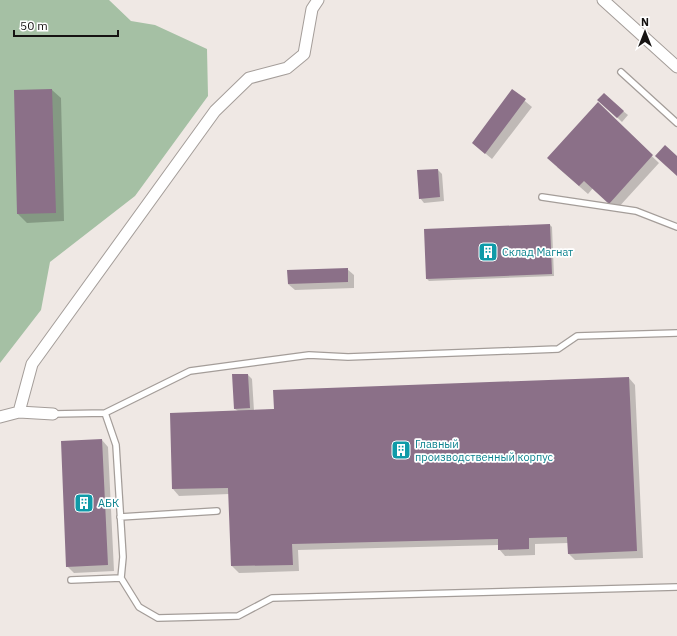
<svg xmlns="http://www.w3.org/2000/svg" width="677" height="636" font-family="'IBM Plex Sans',sans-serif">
<rect width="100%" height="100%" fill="#efe8e4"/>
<path fill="#a5c0a4" d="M0,0H109L131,21L155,25L207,49L208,96L135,196L50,262L41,310L0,363Z"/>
<path fill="#0003" d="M52,90L61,98L64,221L27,223L18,214Z
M513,91L532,107L492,159L473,143Z
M603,104L623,111L628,115L622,122Z
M636,141L659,163L617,209L593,188L588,194L557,167Z
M438,170L442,174L444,201L424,203L420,198Z
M550,225L552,227L554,276L429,281L427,279Z
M347,269L354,275V288L295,290L288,284Z
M248,375L252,379L254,411L629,378L635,385L643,558L575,560L568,553V543L535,544V555L505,556L499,549V545L298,550L299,571L239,573L232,566L229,494L179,496L173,489L171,414L238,411L235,409Z
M102,440L108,447L114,571L74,573L67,566Z"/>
<path fill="#8b7088" d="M52,89L56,213L17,214L14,90Z
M512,89L526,99L485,154L472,143Z
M604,93L624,111L617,118L597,100Z
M598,102L653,155L609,204L584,181L579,186L547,158Z
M665,145L677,156V176L655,156Z
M438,169L440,197L419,199L417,170Z
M550,224L552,274L426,279L424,229Z
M348,268V282L288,284L287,270Z
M232,374H248L250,408L234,409Z
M629,377L637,551L568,554L567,537L529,538V549L498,550V539L292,544L293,565L231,566L228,488L172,489L170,413L274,409L273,390Z
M102,439L108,565L66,567L61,441Z"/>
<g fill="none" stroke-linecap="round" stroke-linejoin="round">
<g stroke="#a49d99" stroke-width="8">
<path id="service" d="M621,72L677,123
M542,197L636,211L677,227
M105,413L116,445L123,557L121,578
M53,414L105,413L190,371L309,355L348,357L558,349L577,336L677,333
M120,517L217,511
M71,580L121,578L139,607L158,618L238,616L272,598L677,587"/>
</g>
<g stroke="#a49d99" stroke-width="13">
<path id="minor" d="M603,0L677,67
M19,412L32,364L215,111L249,78L287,68L304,54L312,9L318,0
M0,417L19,412L53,414"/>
</g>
<use href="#service" stroke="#fff" stroke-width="5.5"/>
<use href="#minor" stroke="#fff" stroke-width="11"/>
</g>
<defs>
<g id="building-square" transform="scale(1)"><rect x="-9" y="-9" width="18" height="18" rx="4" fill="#0f9aa8" stroke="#fff"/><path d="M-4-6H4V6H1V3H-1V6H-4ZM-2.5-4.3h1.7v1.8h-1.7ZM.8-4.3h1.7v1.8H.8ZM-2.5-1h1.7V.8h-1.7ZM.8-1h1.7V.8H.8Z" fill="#fff"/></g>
</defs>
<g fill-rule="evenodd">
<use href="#building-square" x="488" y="252"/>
<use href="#building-square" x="401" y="450"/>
<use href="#building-square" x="84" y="503"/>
</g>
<g text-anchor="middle" stroke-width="3.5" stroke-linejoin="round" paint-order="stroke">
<g font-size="11" fill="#0d838f" stroke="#fff" text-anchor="start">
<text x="502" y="256">Склад Магнат</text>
<text x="415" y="448">Главный<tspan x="415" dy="13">производственный корпус</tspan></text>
<text x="98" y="507">АБК</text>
</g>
</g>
<g transform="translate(645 32)" stroke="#ffffff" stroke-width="3" paint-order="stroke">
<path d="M0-3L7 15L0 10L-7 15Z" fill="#161312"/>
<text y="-6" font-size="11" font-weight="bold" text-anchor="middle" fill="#161312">N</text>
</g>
<path d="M14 30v6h104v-6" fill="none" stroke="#161312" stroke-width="2"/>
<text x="20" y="30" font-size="12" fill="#161312" stroke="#ffffff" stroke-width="3" paint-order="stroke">50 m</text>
</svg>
